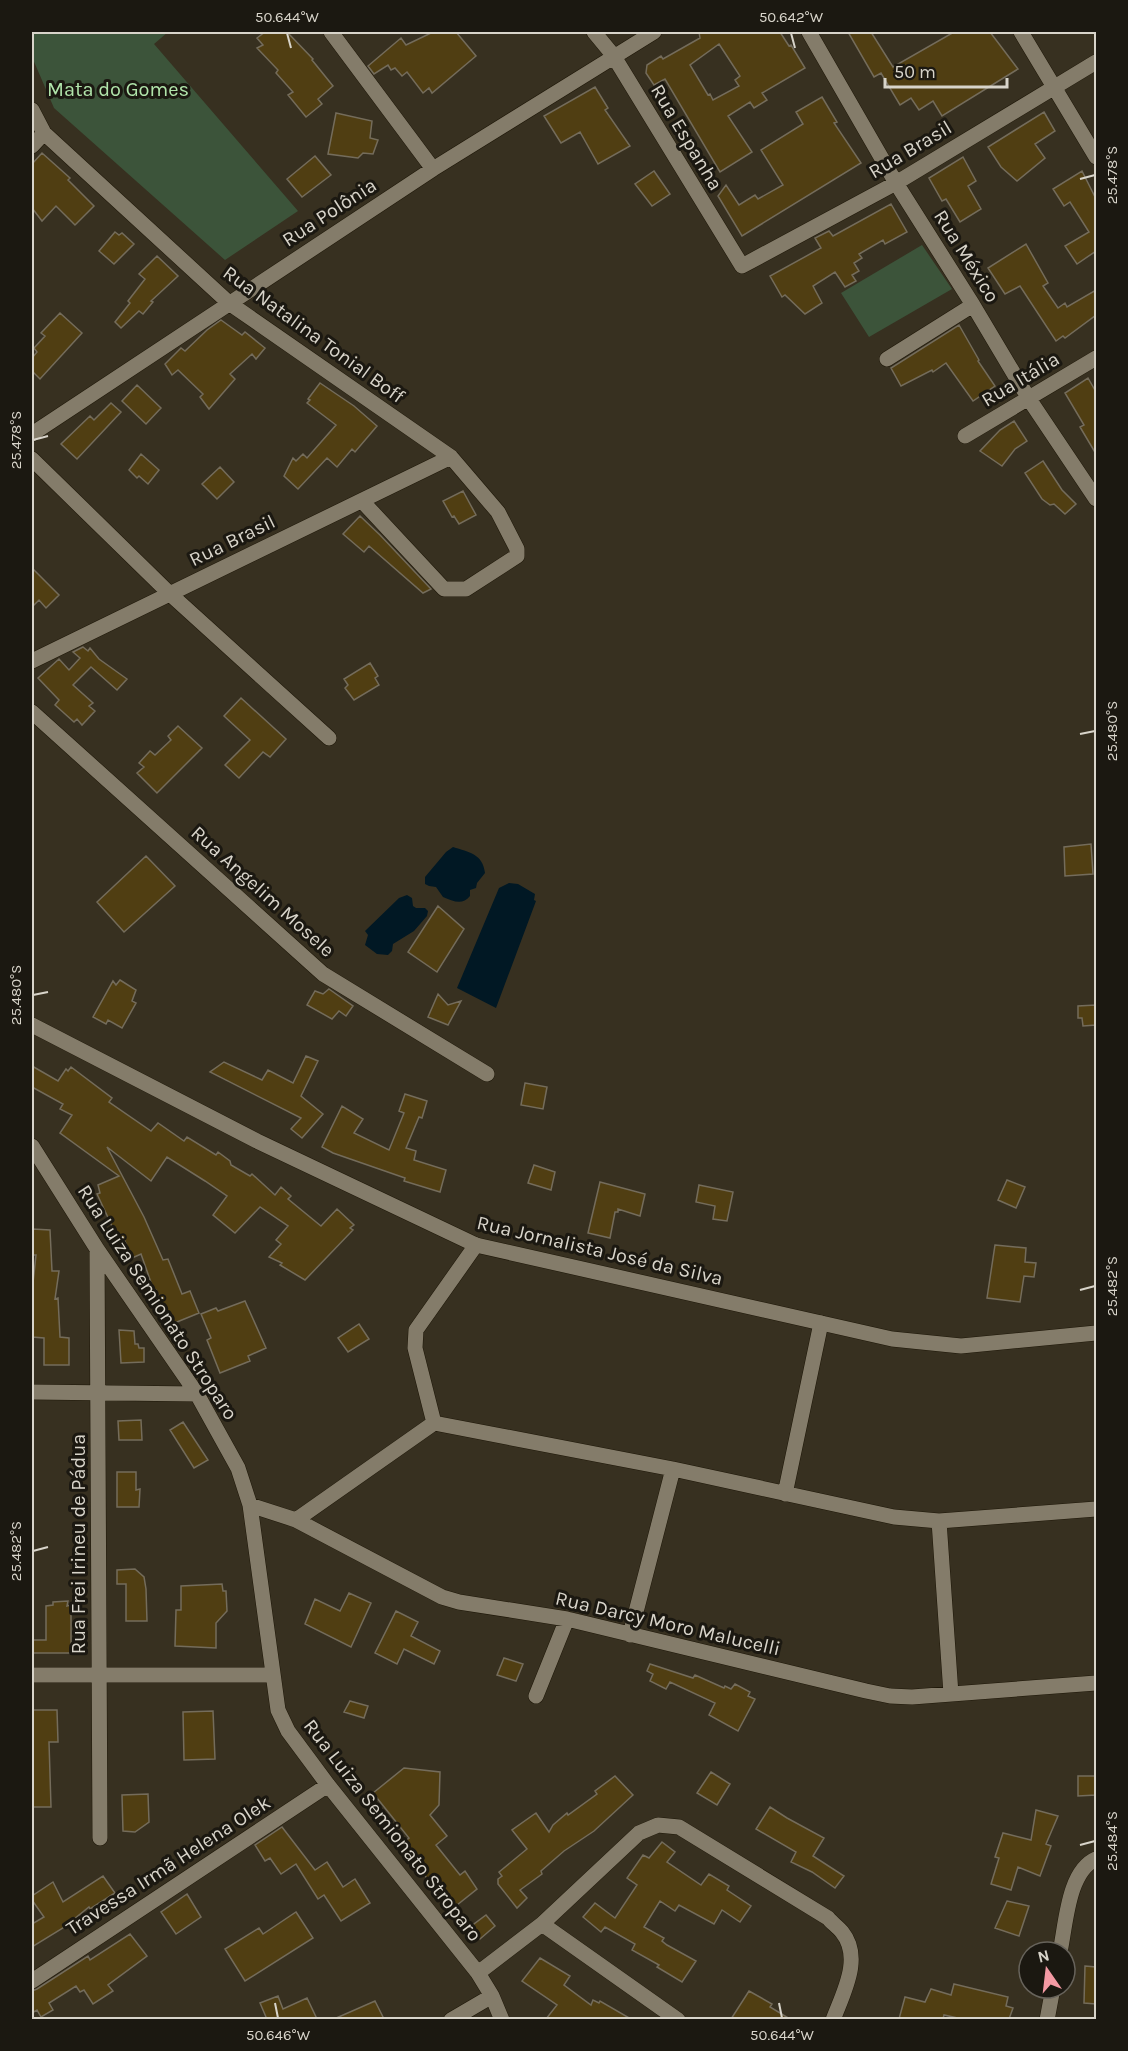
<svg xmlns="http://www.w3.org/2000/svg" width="1128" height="2051" font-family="Karla,sans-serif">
<rect width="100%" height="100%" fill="#373020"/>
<path fill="#3c543a" d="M32,32H168L154,44L298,211L225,260L54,108L32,57Z
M922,245L952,289L869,337L841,293Z"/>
<path fill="#011824" d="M453,847C469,852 483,854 485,873L477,883L476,888L470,890V896C462,906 453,901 443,897L436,887L429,886L425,884V877L446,852Z
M509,883L518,884L535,894L534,900L536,901L496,1008L457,988L499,888Z
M407,895L412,898L413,906L416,908H425L428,911L427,916L414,931L393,944L392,951L388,955L377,954L365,945L368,935L365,931L399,898Z"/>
<path fill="#503e12" stroke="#746c5b" stroke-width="1.5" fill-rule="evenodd" d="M265,32H287L313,59L312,60L333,86L318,99L322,104L306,117L288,95L293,92L276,73L278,70L257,48L263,45L257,38Z
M433,32H456L476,56L432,93L429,88L423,93L407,72L402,76L395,68L391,70L388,65L374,74L368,66L401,38L406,45Z
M699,32H780L789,46L791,45L805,68L762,93L767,100L754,108L750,102L728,116L752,152L720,172L665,79L654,85L646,73L647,65L661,56L663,59L700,38ZM719,44L740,76L735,80L739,86L713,100L710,94L708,95L690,65Z
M848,32H871L893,67L954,32H990L1018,69L942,116L933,101L919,110L911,98L900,105L881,73L874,77Z
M595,87L608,108L605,110L630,146L598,164L580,132L561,143L544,116Z
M822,97L837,122L834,123L861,163L742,236L718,196L726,185L739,205L755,195L758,199L783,185L761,150L803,124L796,112Z
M1044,112L1055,131L1035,144L1045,158L1017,181L1001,167L988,147Z
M336,113L372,121L370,138L378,140L373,154L363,153L358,158L328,154Z
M42,153L70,178L68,180L94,206L75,225L56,206L42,221L32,208V164Z
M315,156L331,175L302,197L287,179Z
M963,157L976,181L968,186L981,209L960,222L946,199L942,201L929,178Z
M654,171L670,194L652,206L635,184Z
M1082,171L1096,199V251L1077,264L1065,246L1089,232L1070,202L1064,206L1053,189Z
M891,204L907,232L885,244L883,240L859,254L862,258L854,263L859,271L852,275L856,281L845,287L835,272L813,286L822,303L805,314L785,295L782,297L770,276L821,248L815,238L829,231L833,236Z
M115,232L119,235L122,233L134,244L114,264L99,251Z
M1026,244L1048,283L1043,286L1058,308L1065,303L1067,307L1096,290V315L1065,338L1063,336L1056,341L1020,286L1005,294L988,268Z
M157,256L178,276L151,301L153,302L143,314L139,311L121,328L115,322L130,303L128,301L145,279L139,274Z
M60,313L82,333L40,379L32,371V358L37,352L34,348L45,336L41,333Z
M221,320L242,335L245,332L265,348L256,359L252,354L230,374L235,379L209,409L200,397L203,394L178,370L172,375L165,364L181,348L185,351L207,330Z
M959,325L979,360L978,361L995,386L973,401L946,363L933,372L932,370L901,386L891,368Z
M1088,378L1096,392V454L1080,427L1084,425L1065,393Z
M320,383L354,406L377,426L355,452L352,449L337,467L327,458L298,489L284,476L293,458L296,461L303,454L307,458L336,425L307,403L310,400L308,399Z
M137,385L161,408L146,424L122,401Z
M111,403L121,412L77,459L61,444L90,416L94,420Z
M1014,421L1027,441L1015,449L1002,466L980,451L1000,430Z
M141,454L159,470L148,484L139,476L137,478L129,470Z
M1043,461L1062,490L1076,504L1065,514L1054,504L1050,505L1042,499L1025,473Z
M220,467L234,482L217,499L202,484Z
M463,491L476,515L459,524L454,516L452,517L443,501Z
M360,516L380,535L431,589L423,593L369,546L364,552L343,534Z
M32,568L59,595L46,608L39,600L32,607Z
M83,647L88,651L90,648L99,659L127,679L117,690L91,667L73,685L93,703L89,706L95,711L82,725L77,719L74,722L55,705L59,700L38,678L59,659L69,670L80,658L73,652Z
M370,663L378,676L375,678L379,685L354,700L345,688L348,685L344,679Z
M241,698L286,739L270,757L263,752L239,778L225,765L250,740L224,716Z
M178,726L202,748L157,793L137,773L144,767L139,763L150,751L155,755L171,740L168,736Z
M1091,844L1093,874L1065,876L1064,847Z
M146,856L175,886L124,932L97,902Z
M438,906L464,929L437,972L408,952Z
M120,980L136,990L132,1001L136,1003L122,1028L108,1020L106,1024L93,1017L113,981L116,985Z
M329,989L353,1006L346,1016L339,1011L332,1019L307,1005L315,991L323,994Z
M438,994L448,1005L461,1001L448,1025L428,1017Z
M1096,1005V1025L1083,1026L1082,1018H1078V1006Z
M306,1056L318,1061L301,1096L323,1114L302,1138L291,1129L301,1118L210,1072L224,1062L262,1080L268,1070L293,1083Z
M32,1066L58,1081L66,1069L68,1071L71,1067L112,1098L109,1102L151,1131L158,1123L184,1141L187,1137L216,1155L218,1152L230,1161L231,1165L250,1176L252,1174L275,1195L281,1187L291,1196L288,1199L321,1226L337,1209L354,1225L350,1228L353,1230L305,1280L280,1265L282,1263L269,1257L281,1244L276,1240L288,1226L260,1207L235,1233L213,1215L227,1196L205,1181L167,1157L151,1181L107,1147L144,1217L163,1260L168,1259L182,1294L190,1291L199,1313L172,1324L156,1290L154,1291L141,1254L132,1258L124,1239L119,1241L97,1194L100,1193L98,1185L119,1176L60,1133L72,1115L60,1109L63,1104L32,1087Z
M525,1083L547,1087L543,1109L521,1105Z
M405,1094L427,1101L422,1118L419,1117L406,1148L416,1151L414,1160L446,1170L440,1192L404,1181L405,1178L333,1153L322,1147L342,1106L363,1119L354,1133L389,1150L404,1113L399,1111Z
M534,1165L555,1172L551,1190L528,1183Z
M1007,1180L1025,1187L1016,1208L998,1200Z
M600,1182L645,1194L640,1216L618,1209V1212H615L610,1238L588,1233Z
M699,1185L733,1192L727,1221L713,1219L715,1206L696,1202Z
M32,1229L50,1230L52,1271H59L55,1299L58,1298L60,1337L69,1338V1365H44V1338L32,1337V1292L36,1255H32Z
M995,1245L1026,1248L1025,1262L1036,1263L1034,1277L1024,1276L1020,1302L987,1298Z
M245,1301L266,1348L248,1356L250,1361L220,1373L207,1340L211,1338L201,1314L216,1308L218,1311Z
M359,1324L369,1339L348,1352L338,1338Z
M119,1330L134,1331L135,1344H138L139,1348H144V1362L121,1363Z
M141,1420L142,1440H119L118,1421Z
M183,1422L208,1460L194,1468L170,1430Z
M117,1472H136V1490L140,1489L139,1507H117Z
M135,1569L144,1577L146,1589L147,1621H126V1584H117V1570Z
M222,1584L223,1591H226L227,1611L216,1623V1648L175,1646L176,1610H181V1586Z
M349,1593L371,1603L351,1647L305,1624L315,1599L340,1611Z
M68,1601L67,1606L71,1605V1653H32L33,1640H46V1606L53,1605V1602Z
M396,1611L418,1622L411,1636L440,1651L434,1664L404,1649L397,1664L375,1653Z
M504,1658L523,1664L516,1681L497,1675Z
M650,1664L693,1678L695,1675L724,1688L725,1686L731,1689L735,1684L750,1692L748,1696L755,1699L738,1731L709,1715L715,1703L670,1682L666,1689L650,1681L653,1674L647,1671Z
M350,1701L368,1706L364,1718L344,1712Z
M32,1710H57L58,1742H49L51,1807H32Z
M213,1711L215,1759L184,1760L183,1712Z
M404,1768L440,1772L439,1805L430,1815L447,1836L436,1845L460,1875L465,1871L477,1889L452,1909L400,1845L409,1838L373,1793Z
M711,1772L730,1784L717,1805L697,1793Z
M615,1776L633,1795L594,1831L564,1851L541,1871L542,1874L520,1890L527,1898L517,1908L498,1884V1879L502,1876L499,1872L527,1849L512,1830L536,1813L549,1832L553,1825L567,1813L568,1815L597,1794L595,1791Z
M1078,1776H1096V1795L1078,1796Z
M148,1794L149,1822L135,1832L123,1831L122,1795Z
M770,1807L787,1818L824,1838L813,1856L844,1876L835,1888L812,1872L791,1862L796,1852L756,1829Z
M1036,1810L1058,1816L1046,1844L1051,1846L1040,1876L1018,1867L1011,1890L991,1884L999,1858L995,1857L1003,1833L1031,1840Z
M282,1827L315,1870L327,1862L343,1887L355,1879L370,1903L341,1921L324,1895L318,1899L296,1864L281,1874L270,1858L265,1861L255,1845Z
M662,1842L675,1852L667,1862L701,1885L709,1874L729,1886L727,1890L751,1906L740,1922L722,1910L714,1924L679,1905L675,1911L660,1901L644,1927L664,1938L662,1941L667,1945L696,1961L682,1982L657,1967L659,1965L632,1950L635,1944L605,1927L601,1932L583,1917L595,1903L615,1918L637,1885L627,1878L643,1855L649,1858Z
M103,1876L115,1893L90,1909L89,1907L63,1928L32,1947V1924L44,1917L32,1900V1896L53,1882L63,1902Z
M187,1894L201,1917L176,1934L161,1912Z
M1007,1901L1029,1906L1019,1936L995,1928Z
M296,1912L313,1938L245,1981L225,1949L259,1928L263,1934Z
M486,1915L495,1926L480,1939L470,1927Z
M130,1934L147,1956L108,1985L113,1991L93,2004L84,1990L80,1992L76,1986L49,2003L53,2010L41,2017L37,2010L32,2013V1991L37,1989L88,1956L90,1960Z
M540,1958L570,1976L564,1985L591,2005L593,2000L599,2003L600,2001L631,2019H546L557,2005L522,1981Z
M1085,1966L1096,1967V2004L1084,2003Z
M954,1984L1008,1997L1006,2006L1013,2008L1009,2019H962L944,2015L943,2019H899L905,1997L925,2002L931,1989L951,1995Z
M749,1991L772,2004L770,2007L790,2019H731Z
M278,1996L283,2009L307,1998L317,2019H261L266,2017L260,2003Z
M375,2001L384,2019H334Z"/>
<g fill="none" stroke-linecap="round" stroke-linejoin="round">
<g stroke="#1e1708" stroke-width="16">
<path id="minor" d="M331,32L433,169
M594,32L613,55L742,266L896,183L1096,62
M809,32L896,183L973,305L1029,399L1096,499
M1021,32L1096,157
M32,110L44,133L229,303L451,457L498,512L517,549V556L466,589H444L362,501
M32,146L44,133
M887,359L973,305
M32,434L433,169L654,32
M965,436L1096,358
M32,459L169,593L329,738
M32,661L451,457
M32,712L323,974L487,1074
M32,1146L97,1249L197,1394L238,1468L250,1505L278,1710L288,1731L328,1785L478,1973L492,1996L502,2020
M97,1249L100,1838
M32,1392L197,1394
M434,1423L415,1348L416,1330L476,1245
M785,1494L821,1323
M250,1505L296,1520L442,1597L459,1602L567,1619L866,1691L890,1696L912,1697L1096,1683
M296,1520L434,1423L673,1469L894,1517L939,1521L1096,1509
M939,1521L951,1694
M630,1635L673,1469
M32,1675H272
M536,1696L567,1619
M542,1924L639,1833L658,1825L679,1827L828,1918C832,1923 838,1927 842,1932C863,1958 843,1993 833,2020
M1060,1952C1066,1924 1068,1871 1096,1859
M478,1973L542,1924L678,2020
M32,1981L328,1785
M451,2020L492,1996
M1047,2020L1053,1988"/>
</g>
<g stroke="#1e1708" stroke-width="16">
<path id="secondary" d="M32,1025L257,1141L476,1245L892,1339L961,1346L1096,1333"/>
</g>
<use href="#minor" stroke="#847c6a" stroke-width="15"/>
<use href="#secondary" stroke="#847c6a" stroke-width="15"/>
</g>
<path fill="none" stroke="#d8d4ca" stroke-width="2" d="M287,33L291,48M791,33L795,48M1080,179L1095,175M33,440L48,436M1080,734L1095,731M33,995L48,992M1080,1290L1095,1286M33,1551L48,1547M1080,1845L1095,1841M275,2003L278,2018M779,2003L782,2018"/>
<g text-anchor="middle" stroke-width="6" stroke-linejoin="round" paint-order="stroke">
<g font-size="20" fill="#b1e5ab" stroke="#1b1811">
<text x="118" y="96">Mata do Gomes</text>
</g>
<g font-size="20" fill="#d8d4ca" stroke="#1b1811">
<text transform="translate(687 137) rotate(59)" y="7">Rua Espanha</text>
<text transform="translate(910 149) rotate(-31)" y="7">Rua Brasil</text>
<text transform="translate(329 212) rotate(-33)" y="7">Rua Polônia</text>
<text transform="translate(967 256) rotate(58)" y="7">Rua México</text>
<text transform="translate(314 334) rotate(36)" y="7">Rua Natalina Tonial Boff</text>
<text transform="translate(1020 379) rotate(-31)" y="7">Rua Itália</text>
<text transform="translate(232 540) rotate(-26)" y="7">Rua Brasil</text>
<text transform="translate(263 891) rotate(42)" y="7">Rua Angelim Mosele</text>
<text transform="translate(600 1250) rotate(13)" y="7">Rua Jornalista José da Silva</text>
<text transform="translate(158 1302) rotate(57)" y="7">Rua Luiza Semionato Stroparo</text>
<text transform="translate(78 1544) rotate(-90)" y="7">Rua Frei Irineu de Pádua</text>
<text transform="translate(668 1623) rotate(13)" y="7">Rua Darcy Moro Malucelli</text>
<text transform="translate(393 1830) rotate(52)" y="7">Rua Luiza Semionato Stroparo</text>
<text transform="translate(168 1865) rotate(-33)" y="7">Travessa Irmã Helena Olek</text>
</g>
</g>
<rect width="1128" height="2051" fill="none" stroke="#1b1811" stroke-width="66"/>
<g transform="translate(1047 1970) rotate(346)"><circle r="28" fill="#1b1811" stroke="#67635b" stroke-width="1.5"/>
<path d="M0-4.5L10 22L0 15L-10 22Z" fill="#f49aa4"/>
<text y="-9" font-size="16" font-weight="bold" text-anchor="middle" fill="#d8d4ca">N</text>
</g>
<path d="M885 78v9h122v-9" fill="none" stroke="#d8d4ca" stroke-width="3"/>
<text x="894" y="78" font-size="18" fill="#d8d4ca" stroke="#1b1811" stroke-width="4.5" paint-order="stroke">50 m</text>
<rect x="33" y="33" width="1062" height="1985" fill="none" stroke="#d8d4ca" stroke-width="2"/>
<g font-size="15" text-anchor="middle" fill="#d8d4ca">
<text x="287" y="22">50.644°W</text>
<text x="791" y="22">50.642°W</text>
<text transform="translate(1112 175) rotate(-90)" y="5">25.478°S</text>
<text transform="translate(16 440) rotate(-90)" y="5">25.478°S</text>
<text transform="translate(1112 731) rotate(-90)" y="5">25.480°S</text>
<text transform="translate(16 995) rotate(-90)" y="5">25.480°S</text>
<text transform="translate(1112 1286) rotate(-90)" y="5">25.482°S</text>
<text transform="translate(16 1551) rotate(-90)" y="5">25.482°S</text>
<text transform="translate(1112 1841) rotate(-90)" y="5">25.484°S</text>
<text x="278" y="2040">50.646°W</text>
<text x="782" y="2040">50.644°W</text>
</g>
</svg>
